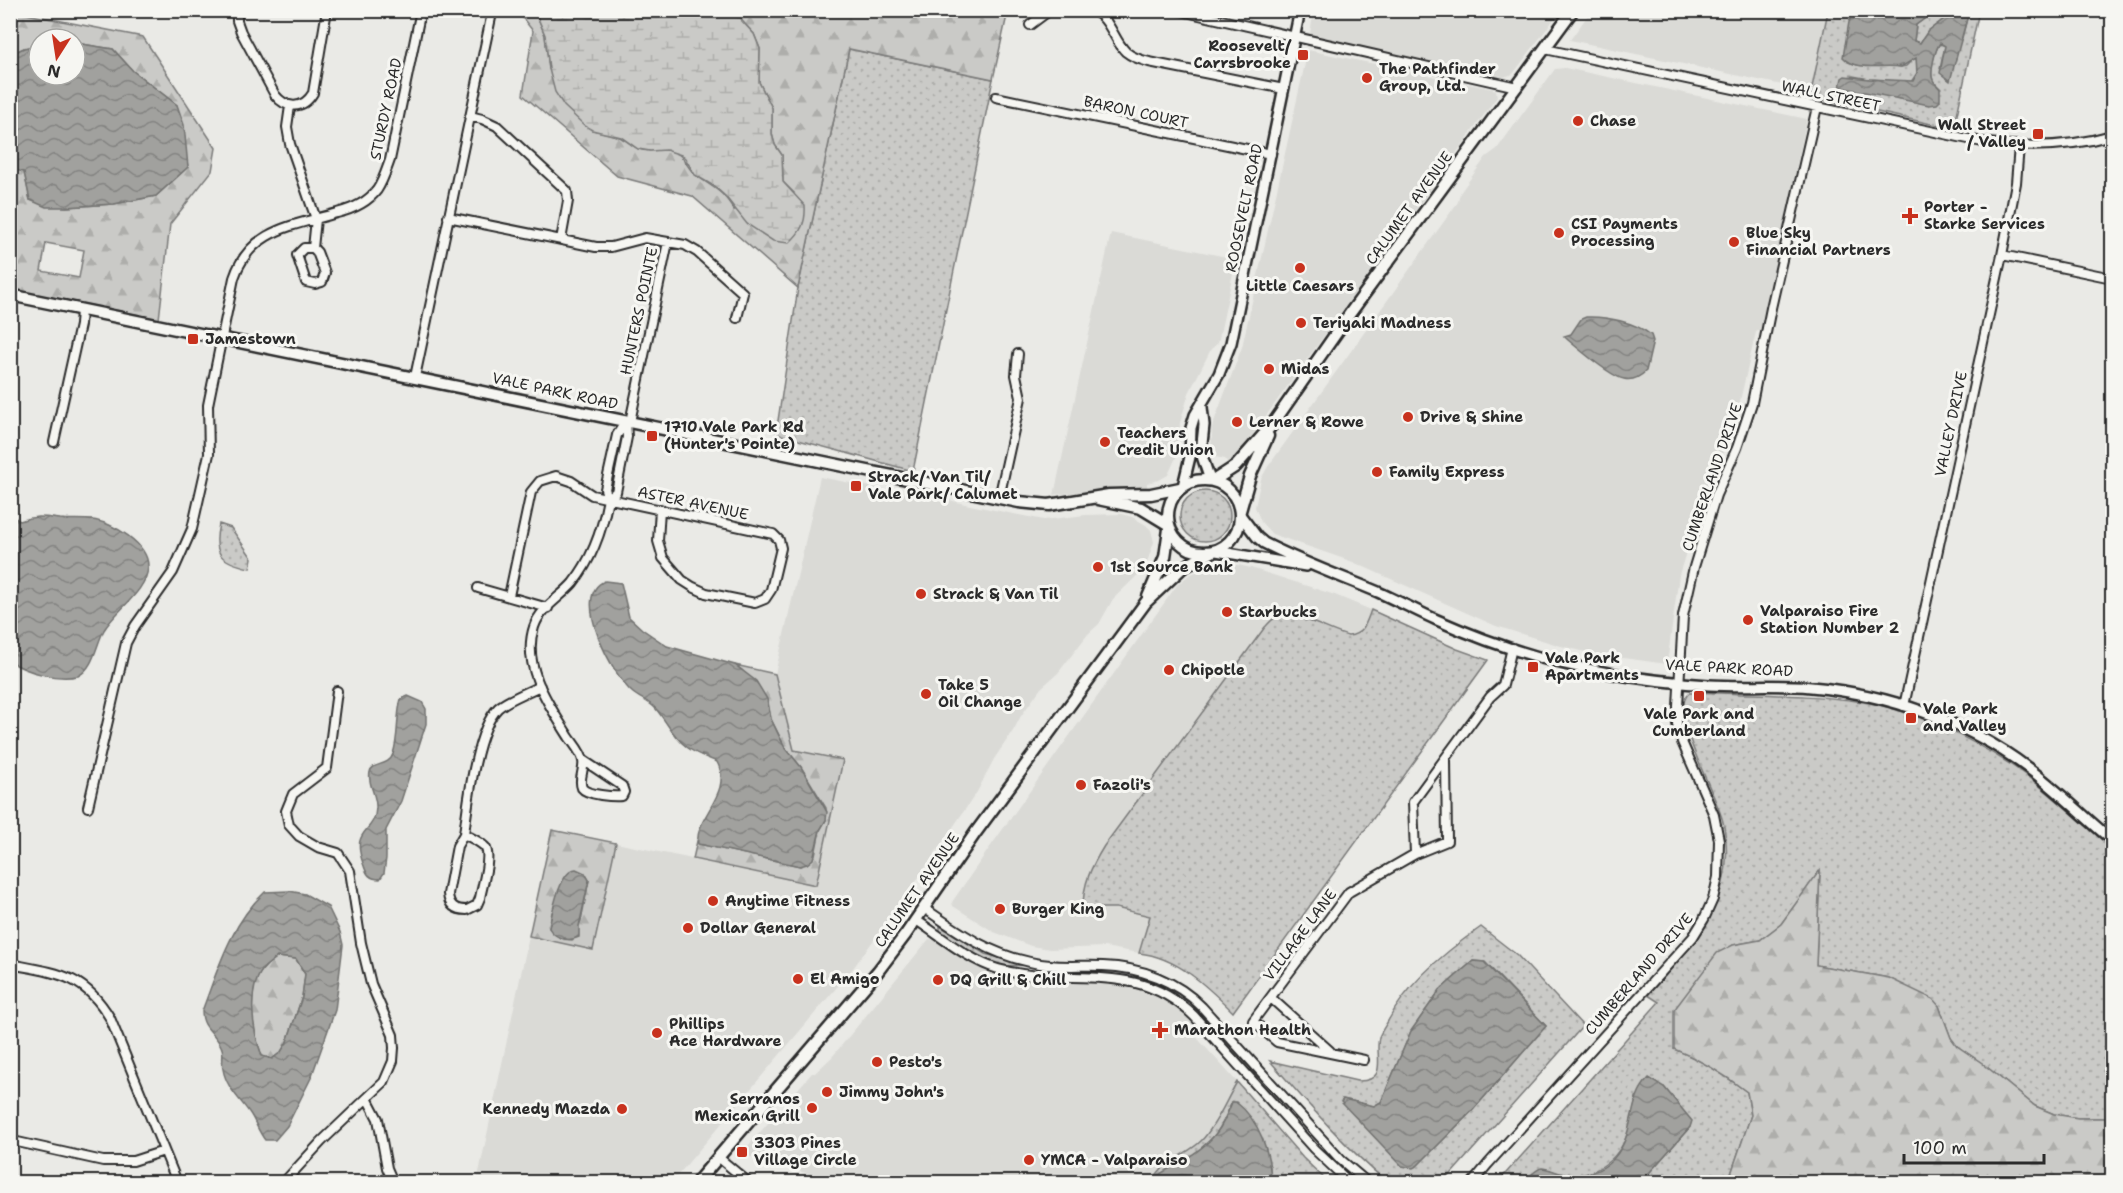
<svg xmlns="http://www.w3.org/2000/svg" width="2123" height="1193" font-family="'Shantell Sans',sans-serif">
<defs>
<pattern id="grass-dots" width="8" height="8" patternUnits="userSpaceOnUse" patternTransform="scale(1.5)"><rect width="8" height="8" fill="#cacac7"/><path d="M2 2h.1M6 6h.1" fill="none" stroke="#aeaeab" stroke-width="1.8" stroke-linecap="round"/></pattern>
<pattern id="forest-firs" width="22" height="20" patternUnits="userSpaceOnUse" patternTransform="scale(1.5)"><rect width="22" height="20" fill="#cacac7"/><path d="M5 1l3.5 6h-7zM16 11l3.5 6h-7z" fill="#aeaeab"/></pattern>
<pattern id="wetland-marsh" width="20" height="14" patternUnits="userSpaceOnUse" patternTransform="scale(1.5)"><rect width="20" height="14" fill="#cacac7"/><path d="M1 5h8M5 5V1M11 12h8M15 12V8" fill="none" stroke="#aeaeab"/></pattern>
<pattern id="water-waves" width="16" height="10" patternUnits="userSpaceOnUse" patternTransform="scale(1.5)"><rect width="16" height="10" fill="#a1a19e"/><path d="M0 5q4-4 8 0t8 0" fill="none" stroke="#838381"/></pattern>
</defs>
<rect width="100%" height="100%" fill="#eaeae6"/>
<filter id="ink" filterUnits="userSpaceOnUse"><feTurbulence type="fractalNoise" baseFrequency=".0167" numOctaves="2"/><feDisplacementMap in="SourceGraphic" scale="12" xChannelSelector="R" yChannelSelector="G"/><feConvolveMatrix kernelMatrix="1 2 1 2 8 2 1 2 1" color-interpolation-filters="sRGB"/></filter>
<g filter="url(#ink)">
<path fill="#dadad6" d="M1314,11V10L1560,11L1513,74L1504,77L1313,36L1310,33Z
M1591,11H1828L1811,91L1570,40Z
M1308,50L1493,89L1496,90L1497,97L1242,449L1228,463L1225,459L1211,456L1212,427L1242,347Z
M1565,68L1807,119L1762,329L1756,332L1733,431L1703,496L1679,575L1667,664L1594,654L1561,646L1496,626L1353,562L1272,534L1261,522L1255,507L1261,479L1267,468L1458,202L1460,193L1486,157L1497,149L1555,69Z
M1111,233L1236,259L1218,343L1211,349L1189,393L1180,423L1178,453L1168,475L1159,480L1147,483V489H1102L1054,495Z
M820,477L906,494L913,491L965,504L1044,520L1085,515L1122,514L1132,517L1146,525L1151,530L1154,542L1145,568L1113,599L1099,624L1088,634L1058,673L1041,688L1021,716L1013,731L994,759L977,792L908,893L854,967L672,1182H477L529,936L593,950L616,843L816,885L794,750L775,674Z
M1215,564L1238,565L1251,568L1335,595L1371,610L1363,630L1356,635L1265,627L1104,846L1093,863L1083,908H1116L1150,916L1139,953L1104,947L1050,949L1031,946L994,932L953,906L952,902L988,850L1177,585L1189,575Z
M929,939L939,941L973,964L1010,979L1045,984L1051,982L1110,981L1143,989L1181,1009L1187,1015L1191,1021L1190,1030L1237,1082L1211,1129L1203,1139L1188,1152L1164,1165L1153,1182H836L741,1154L812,1073H815L832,1057Z"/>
<path fill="url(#grass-dots)" stroke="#7a7a79" stroke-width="1.5" fill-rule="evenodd" d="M1828,11H1854L1848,62L1857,65H1889L1901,67L1906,66L1914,58L1917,60V73L1911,82L1869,79L1853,76L1842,78L1940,88C1937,85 1934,83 1933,80C1929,71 1935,50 1940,43L1945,46L1940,69L1962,38L1969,11H1979L1954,129L1810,97Z
M1935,11H1955L1928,31L1920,43L1914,41L1916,25Z
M849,49L993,79L913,471L776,434L798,288Z
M1180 516a25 25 0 1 1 50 0a25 25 0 1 1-50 0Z
M219,524L231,528L252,558L250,568C221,562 212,555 219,524Z
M1371,610L1457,649L1488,660L1233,1012C1207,986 1177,957 1139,953L1150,916L1116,908H1083C1083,884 1091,867 1104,846L1265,627C1268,624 1271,620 1275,618C1294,609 1328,631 1348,636C1364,634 1366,623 1371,610Z
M1689,693C1709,691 1729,694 1749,694C1787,695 1825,696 1863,702C1913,710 1968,737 2010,764C2047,788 2078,821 2112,848V1118H2078L2054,1114L2035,1106L1982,1063L1957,1046L1951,1038L1939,1006L1889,978L1816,965L1820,871L1781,924L1760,940L1733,945L1674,1049C1702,1060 1723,1074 1747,1092L1751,1115L1730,1177L1725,1182H1641L1690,1127L1691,1121L1664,1087L1636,1097C1632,1128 1624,1158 1593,1171C1587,1173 1581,1176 1575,1176C1548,1175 1547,1158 1524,1182H1498L1659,1002L1648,995C1694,943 1740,899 1723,822C1717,794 1667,713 1689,693Z
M940,926L985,954L1033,966C1022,964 1010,967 999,965C978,960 958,943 940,931Z
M1481,927L1517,955L1583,1026L1444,1182H1387C1344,1146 1307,1103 1270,1061L1357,1081C1390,1082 1374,1055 1379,1037C1381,1032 1385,1026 1388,1021C1408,982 1446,951 1481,927ZM1473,961L1485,962L1546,1026L1473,1110L1417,1166L1343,1099L1374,1106L1381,1102L1411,1031L1440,990Z
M1250,1070L1262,1077L1343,1166L1361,1182C1342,1179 1267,1089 1250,1070Z
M1237,1082L1303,1158L1328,1182H1271L1270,1166L1232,1102C1228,1111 1224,1121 1219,1129C1206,1151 1179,1163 1158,1176L1156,1182H1153C1161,1160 1187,1156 1202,1140C1217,1124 1226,1100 1237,1082Z"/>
<path fill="url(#forest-firs)" stroke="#7a7a79" stroke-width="1.5" fill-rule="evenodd" d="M11,11L143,37L216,148L212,171L170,224L159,319L11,289V169L24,171L30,200L66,207L114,204L156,196L188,167L177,105L133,71L113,49L75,43V39H39V45L24,48L11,54ZM46,243L84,250L79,278L41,271Z
M517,11H535L545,35L549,69L592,130C602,132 615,134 623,139C629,142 633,147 639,149C648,153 657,149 667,150C687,153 684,167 697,176C716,190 721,189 734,210L794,193L783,182L782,155L775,145L772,134V108L759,82L760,49L754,34L742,21L739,11H1008L993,79L849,49L798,288L692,196L617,176L523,95L533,31Z
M735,665L775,674L794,750L843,760L816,885L693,859L697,841L699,844L800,866L815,855L820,830L826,820V808L801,767L786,749L771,719L768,702L742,670Z
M552,830L616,843L593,950L529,936ZM585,873L589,880L581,921L572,940L560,938L549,928L552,912Z
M1820,870L1816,965L1889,978L1933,999L1939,1006L1951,1038L1957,1046L1982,1063L2035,1106L2054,1114L2078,1118H2112V1182H1725L1730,1177L1751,1115L1747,1092C1724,1074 1701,1060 1674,1049V1010L1717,953L1733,945L1760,940L1781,924Z
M277,957L296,959L305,974L302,997L287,1042L281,1052L272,1059L262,1056C252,1030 244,987 266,966C269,963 274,960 277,957Z"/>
<path fill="url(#wetland-marsh)" stroke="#7a7a79" stroke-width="1.5" d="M535,11H739L742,21L754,34L760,49L759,82L772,108V134L775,145L782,155L783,182L805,206C806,223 801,232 789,243L773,241L747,224L725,196L714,186L695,175L685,158L681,155L666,150L650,151L638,149L621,137L592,130L585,126L564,106L555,92L549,69L545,35Z"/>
<path fill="url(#water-waves)" stroke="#727270" stroke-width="1.5" fill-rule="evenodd" d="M1900,11L1903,12L1907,11H1935L1916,25L1914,41L1920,43L1928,31L1955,11H1969L1950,81L1940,73L1945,46L1940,43C1935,50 1931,68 1932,77C1933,83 1938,86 1940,89V101L1937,104L1929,105L1840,87L1842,78L1845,76L1869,79L1913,81L1917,73L1916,58L1901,67C1884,64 1856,72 1843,57L1849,22L1854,11Z
M75,43L113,49L133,71L177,105L184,125L188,167L156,196L114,204L66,207H46L30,200L24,172L11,169V54L24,48L39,45V75H75Z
M1586,317C1606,316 1635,322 1651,335L1653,341L1646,371C1640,377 1633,381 1624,379C1611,377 1580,350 1568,340L1564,336L1571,334L1581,319Z
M11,515L20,521C35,515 44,517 60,519C71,520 82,519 92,520C112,522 149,544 148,567C147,591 116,610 104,630C96,645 94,668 78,676C56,680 29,673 11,662Z
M605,581L621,583L629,617L642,629L667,646L735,665L756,681L767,699L771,719L784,746L801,767L827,812L826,820L820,830L813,859L807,864L800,866L698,844C694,817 734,793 717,762C707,758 696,754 688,748C672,736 667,722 656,709C649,701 640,699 633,693C613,676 569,595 605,581Z
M408,696L422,702L426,709V724L401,801L386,830V858L384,873L380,879C370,879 367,875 364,866C349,827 375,835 376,808C377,795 367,784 370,772C372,762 389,767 393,754C399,736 396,717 401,699Z
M576,869L585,873L589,880L579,926V937C569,942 555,939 549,928C552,914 559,871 576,869Z
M289,891L305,894L328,907L340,932L343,945L335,1010L311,1078L287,1126L275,1140H265C258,1131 255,1120 249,1112C239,1098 226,1087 223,1069C221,1061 225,1053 221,1046C214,1031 202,1029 202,1011C218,969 231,923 265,892ZM277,957L296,959L305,974L302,997L287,1042L281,1052L272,1059L262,1056C253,1032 245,986 266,966C269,963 274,960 277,957Z
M1473,961L1484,962L1546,1026L1473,1110L1417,1166L1413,1168L1402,1166L1341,1102L1343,1099L1374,1106L1381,1102L1411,1031L1440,990Z
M1649,1078L1664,1087L1692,1121L1690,1127L1641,1182H1524C1529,1178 1535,1169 1542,1168C1547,1168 1555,1172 1560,1173C1576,1178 1595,1174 1608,1164C1638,1138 1625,1102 1649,1078Z
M1232,1102H1236C1260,1121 1270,1152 1271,1182H1156L1157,1176C1179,1162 1202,1152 1217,1132C1224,1123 1228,1112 1232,1102Z"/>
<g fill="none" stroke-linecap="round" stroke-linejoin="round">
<g stroke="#2b2b2b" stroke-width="12">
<path id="minor" d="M237,10V21L241,32L275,95C286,109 303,110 313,93L327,10
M1091,10C1110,16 1113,40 1126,52C1132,57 1141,60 1149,62L1284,89
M1177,10L1517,87
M1030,25L1050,10
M1545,49L1987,143C2030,148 2071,147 2112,135
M996,97L1271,154
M290,106L287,127L290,144L316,219L313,248L317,252L325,273L322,282L315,284L306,282L297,255L304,248H313
M470,116L482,119L497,126L567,191L568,201L561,240
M448,217L596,247H611L645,238L685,245L697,252L743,293L737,318
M2002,255L2112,278
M415,377L492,13
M626,421L627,437L616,492L608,498L605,489L617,435Z
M630,422L668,242
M54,442L80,325L81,309
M999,498L1021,398L1016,375L1018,354
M478,588L548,608
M509,596L531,492L540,481L556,476L571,481L592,495L773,534L779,540L781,548L771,590L765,599L755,603L706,593L693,587L682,580L663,558L658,541L660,509
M337,691L327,768L293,794L286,811L289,825L299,836L318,847L338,853L350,871L361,943L371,984L393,1035L394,1048L393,1061L384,1082L367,1098L378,1119L387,1168L393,1182
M1904,706L2002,255L2016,183L2019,146
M583,760L622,786L624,792L622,796C614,797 587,795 582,788C578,779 585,769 583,761C582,753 573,743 569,737C549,705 521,666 534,627C540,608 561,597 573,583C592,559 603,528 608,498
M88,807L126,643L135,626L173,572L192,529L209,454L208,405L234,278C250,229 293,226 337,213C353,209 367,203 377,190C383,181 386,171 390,160L421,10
M464,834L457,846L448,894C449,906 455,910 467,910L477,905L480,898C482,886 492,856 485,847C479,841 471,838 464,834C468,803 476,730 498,708C507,700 528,692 540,686
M1415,854L1447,841L1446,760
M924,908C959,932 987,953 1030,962C1054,968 1078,965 1103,966C1140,967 1177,981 1202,1007L1341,1160L1367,1182
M916,920C942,937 968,960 998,969C1069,989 1133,957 1194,1016L1314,1149L1349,1182
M10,964C57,973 84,974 110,1018L177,1182
M1271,998L1330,1051
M1364,1060L1277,1042L1253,1021L1349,892L1415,854L1413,802L1490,697L1503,685L1512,648
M13,1141L103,1161H133L164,1151
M718,1157L748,1182
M284,1182L322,1141L367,1098
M1473,1182L1488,1164L1693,937L1704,919L1713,899L1718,877L1719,840L1714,815L1682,742L1677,724L1683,616L1694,567L1716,495L1737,448L1752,403L1771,308L1817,107"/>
</g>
<g stroke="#2b2b2b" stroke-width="14">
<path id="tertiary" d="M1202,407L1204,425L1201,453L1210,480
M1183,486L1190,457L1191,428L1195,415L1219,374L1231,343L1300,10
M1241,516L1257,537L1264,543C1301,562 1340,576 1378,592C1398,601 1417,611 1437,620C1491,644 1550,663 1608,673C1641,679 1676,683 1709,685C1743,687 1777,684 1811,687C1888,694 1966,721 2028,768C2058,790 2084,817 2112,840
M1216,551L1306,566"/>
</g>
<g stroke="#2b2b2b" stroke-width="15">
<path id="secondary" d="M10,295L1019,502L1049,505L1109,495L1151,494L1180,488
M1168 516a36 36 0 1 1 72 0a36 36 0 1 1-72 0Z
M1213,481L1236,466L1272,425L1351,312L1573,10
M1098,499L1141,508L1169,525
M1240,511L1250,476L1268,436
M1148,597L1165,557L1169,529
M697,1182L878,971L906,934L976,832L1146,602L1182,568L1212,552"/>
</g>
<use href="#minor" stroke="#f6f6f2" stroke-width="8"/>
<use href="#tertiary" stroke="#f6f6f2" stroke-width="9"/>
<use href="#secondary" stroke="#f6f6f2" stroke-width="10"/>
</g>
</g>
<g fill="#c8321e" stroke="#f6f6f2" stroke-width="2">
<rect x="1297" y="49" width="12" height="12" rx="3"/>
<circle cx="1367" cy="78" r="6"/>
<circle cx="1578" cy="121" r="6"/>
<rect x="2032" y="128" width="12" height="12" rx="3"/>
<path d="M1907 207h6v6h6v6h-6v6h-6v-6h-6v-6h6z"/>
<circle cx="1559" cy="233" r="6"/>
<circle cx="1734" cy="242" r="6"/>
<circle cx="1300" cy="268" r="6"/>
<circle cx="1301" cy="323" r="6"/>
<rect x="187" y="333" width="12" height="12" rx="3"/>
<circle cx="1269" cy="369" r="6"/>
<circle cx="1408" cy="417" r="6"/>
<circle cx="1237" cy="422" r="6"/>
<rect x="646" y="430" width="12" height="12" rx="3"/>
<circle cx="1105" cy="442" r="6"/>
<circle cx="1377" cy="472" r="6"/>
<rect x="850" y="480" width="12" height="12" rx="3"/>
<circle cx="1098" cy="567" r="6"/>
<circle cx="921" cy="594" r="6"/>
<circle cx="1227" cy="612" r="6"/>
<circle cx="1748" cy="620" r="6"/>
<rect x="1527" y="661" width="12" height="12" rx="3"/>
<circle cx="1169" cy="670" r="6"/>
<circle cx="926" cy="694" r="6"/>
<rect x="1693" y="690" width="12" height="12" rx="3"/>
<rect x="1905" y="712" width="12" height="12" rx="3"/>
<circle cx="1081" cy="785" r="6"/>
<circle cx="713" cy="901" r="6"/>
<circle cx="1000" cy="909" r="6"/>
<circle cx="688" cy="928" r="6"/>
<circle cx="798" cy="979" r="6"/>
<circle cx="938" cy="980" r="6"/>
<path d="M1157 1021h6v6h6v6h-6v6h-6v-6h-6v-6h6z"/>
<circle cx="657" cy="1033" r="6"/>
<circle cx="877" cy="1062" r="6"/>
<circle cx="827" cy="1092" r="6"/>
<circle cx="812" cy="1108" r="6"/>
<circle cx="622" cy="1109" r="6"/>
<rect x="736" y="1146" width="12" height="12" rx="3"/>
<circle cx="1029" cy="1160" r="6"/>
</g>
<g text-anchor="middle" stroke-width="6" stroke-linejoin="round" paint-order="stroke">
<g font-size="15" font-weight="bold" fill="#2b2b2b" stroke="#f6f6f2" text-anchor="start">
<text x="1291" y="51" text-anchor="end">Roosevelt/<tspan x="1291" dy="17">Carrsbrooke</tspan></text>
<text x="1379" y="74">The Pathfinder<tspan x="1379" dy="17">Group, Ltd.</tspan></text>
<text x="1590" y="126">Chase</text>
<text x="2026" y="130" text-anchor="end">Wall Street<tspan x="2026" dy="17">/ Valley</tspan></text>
<text x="1924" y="212">Porter -<tspan x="1924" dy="17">Starke Services</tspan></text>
<text x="1571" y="229">CSI Payments<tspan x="1571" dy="17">Processing</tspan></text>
<text x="1746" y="238">Blue Sky<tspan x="1746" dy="17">Financial Partners</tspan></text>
<text x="1300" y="291" text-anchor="middle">Little Caesars</text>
<text x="1313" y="328">Teriyaki Madness</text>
<text x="205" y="344">Jamestown</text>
<text x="1281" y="374">Midas</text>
<text x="1420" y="422">Drive &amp; Shine</text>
<text x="1249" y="427">Lerner &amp; Rowe</text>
<text x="664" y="432">1710 Vale Park Rd<tspan x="664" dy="17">(Hunter's Pointe)</tspan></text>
<text x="1117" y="438">Teachers<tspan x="1117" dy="17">Credit Union</tspan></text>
<text x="1389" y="477">Family Express</text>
<text x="868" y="482">Strack/ Van Til/<tspan x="868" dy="17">Vale Park/ Calumet</tspan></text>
<text x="1110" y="572">1st Source Bank</text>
<text x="933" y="599">Strack &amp; Van Til</text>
<text x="1760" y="616">Valparaiso Fire<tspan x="1760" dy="17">Station Number 2</tspan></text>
<text x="1239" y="617">Starbucks</text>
<text x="1545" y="663">Vale Park<tspan x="1545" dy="17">Apartments</tspan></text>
<text x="1181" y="675">Chipotle</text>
<text x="938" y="690">Take 5<tspan x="938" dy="17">Oil Change</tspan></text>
<text x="1923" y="714">Vale Park<tspan x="1923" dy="17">and Valley</tspan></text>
<text x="1699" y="719" text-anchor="middle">Vale Park and<tspan x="1699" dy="17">Cumberland</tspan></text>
<text x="1093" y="790">Fazoli's</text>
<text x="725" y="906">Anytime Fitness</text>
<text x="1012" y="914">Burger King</text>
<text x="700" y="933">Dollar General</text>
<text x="810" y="984">El Amigo</text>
<text x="950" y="985">DQ Grill &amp; Chill</text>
<text x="669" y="1029">Phillips<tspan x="669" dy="17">Ace Hardware</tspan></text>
<text x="1174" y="1035">Marathon Health</text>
<text x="889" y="1067">Pesto's</text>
<text x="839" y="1097">Jimmy John's</text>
<text x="800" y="1104" text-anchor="end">Serranos<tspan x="800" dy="17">Mexican Grill</tspan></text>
<text x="610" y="1114" text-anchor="end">Kennedy Mazda</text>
<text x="754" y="1148">3303 Pines<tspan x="754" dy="17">Village Circle</tspan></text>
<text x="1041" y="1165">YMCA - Valparaiso</text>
</g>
<g font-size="15" fill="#2b2b2b" stroke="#f6f6f2">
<text transform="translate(1831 96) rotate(12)" y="5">WALL STREET</text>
<text transform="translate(386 109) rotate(-78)" y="5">STURDY ROAD</text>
<text transform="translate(1136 112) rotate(12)" y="5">BARON COURT</text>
<text transform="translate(1244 208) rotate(-78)" y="5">ROOSEVELT ROAD</text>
<text transform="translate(1409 208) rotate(-54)" y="5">CALUMET AVENUE</text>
<text transform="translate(639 311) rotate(-78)" y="5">HUNTERS POINTE</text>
<text transform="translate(555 391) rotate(12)" y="5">VALE PARK ROAD</text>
<text transform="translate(1951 424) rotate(-78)" y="5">VALLEY DRIVE</text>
<text transform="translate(1712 477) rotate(-71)" y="5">CUMBERLAND DRIVE</text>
<text transform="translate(693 503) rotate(12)" y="5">ASTER AVENUE</text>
<text transform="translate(1729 668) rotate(3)" y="5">VALE PARK ROAD</text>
<text transform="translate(917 890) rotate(-55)" y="5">CALUMET AVENUE</text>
<text transform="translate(1300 935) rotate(-53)" y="5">VILLAGE LANE</text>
<text transform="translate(1639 974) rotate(-49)" y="5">CUMBERLAND DRIVE</text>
</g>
</g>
<rect width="2123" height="1193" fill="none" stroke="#f6f6f2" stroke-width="36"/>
<rect x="18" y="18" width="2087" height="1157" fill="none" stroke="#2b2b2b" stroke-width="2" filter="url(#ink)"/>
<g transform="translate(57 57) rotate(192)"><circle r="28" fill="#f6f6f2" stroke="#a5a5a2" stroke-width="1.5"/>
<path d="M0-4.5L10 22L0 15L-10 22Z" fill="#c8321e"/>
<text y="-9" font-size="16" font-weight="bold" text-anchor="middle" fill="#2b2b2b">N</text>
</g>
<path d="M1904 1154v9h140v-9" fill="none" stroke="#2b2b2b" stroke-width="3"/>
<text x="1913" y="1154" font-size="18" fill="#2b2b2b" stroke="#f6f6f2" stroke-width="4.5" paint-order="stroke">100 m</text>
</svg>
